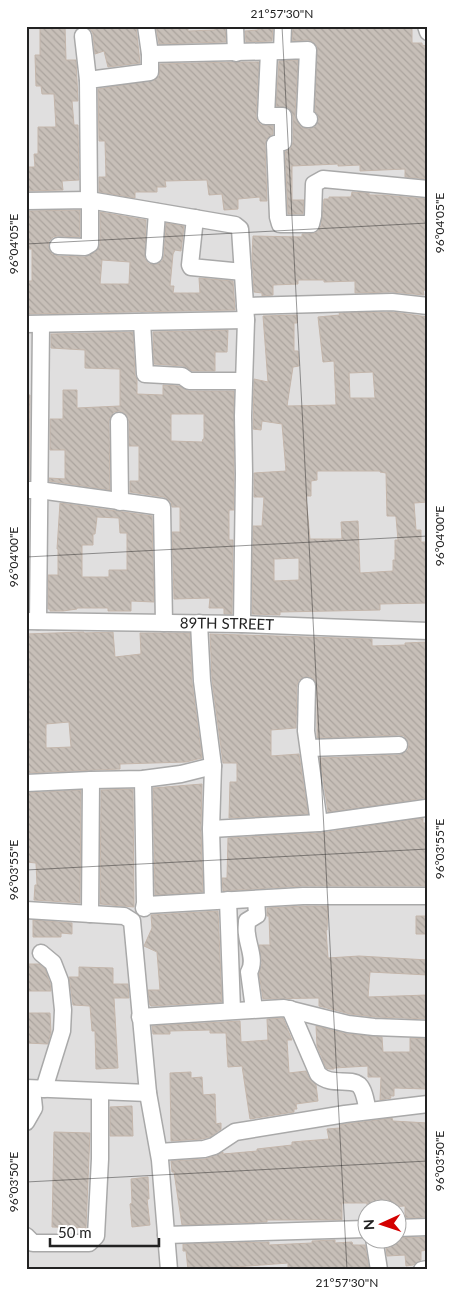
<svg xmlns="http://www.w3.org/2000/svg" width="454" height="1296" font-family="Lato,sans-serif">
<defs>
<pattern id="building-back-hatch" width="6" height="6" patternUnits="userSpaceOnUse" patternTransform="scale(1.25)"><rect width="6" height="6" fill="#c7bfb8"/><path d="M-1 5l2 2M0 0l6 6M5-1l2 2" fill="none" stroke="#aba49e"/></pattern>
</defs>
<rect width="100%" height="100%" fill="#f2efe9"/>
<path fill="#e0dfdf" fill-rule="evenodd" d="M26,26H428V1270H26ZM366,1208H396V1238H366Z"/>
<path fill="url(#building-back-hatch)" stroke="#c4b6ab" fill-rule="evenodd" d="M40,26H65L66,60H76L78,101H72L74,125H78L79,180L62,181L63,190L27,191L26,185V167H35L34,154H38V127H56L54,94H42L41,86H36L35,55H40Z
M85,26H136L140,63L108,67L104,51L95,54L93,34L91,30Z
M156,26H179V28H188V31L215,30V26H225L226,42L159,44Z
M258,26H273L272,41L246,42L245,31L258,30Z
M293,26L412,27V43H422V45L426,46V67H428V85H426L428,179L405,177V169L360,171V165L338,166V164L292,166V200H304L303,214H288L285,152L290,149L293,142V116L288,108L276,106L279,61L298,60L295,116L299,125L303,128L309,129L314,127L319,119L315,111L317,46L313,42L308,40L292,41Z
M232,62H259L256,116L257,121L261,125L273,126V134L268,137L265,144L267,201H260V197L238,199V209L224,210L222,194L209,195L207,180L165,181L166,187H157V192H135V198L99,192V177H106L105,141H99L98,89L155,80L159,76L160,64Z
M352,192L369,193V195H382L428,199V291L423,290L424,295L392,292L355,293V281L324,282V280H298V284L273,285V295L262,296V293L254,292L252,256L253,236L302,237V234L315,233L321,226L324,199H329V197H351Z
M80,210V237L58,236L53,237L49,241L48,246L52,254L58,256L85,257L96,252L100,244V212L146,220L145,259L149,264H158L162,261L164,256L166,223L184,226L181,251L175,250L173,254L170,286H174L173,293H200L199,278L233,281L235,310L27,314L26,281H32V249H26L27,211ZM102,260L130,262L129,284H100Z
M392,312L428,317V347H426V375H428V502L414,503L416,530H421V542H428V603L380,604V610L280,612V615L252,614L253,526H262L264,497H254V473L286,471L282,424L262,421L261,430L253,429L254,379L268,382L263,316L297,315V323H294V351H298L299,366L293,367L287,406L336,405L334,361L323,362L318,317L340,315L339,313ZM373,372L375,398H350L349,373ZM317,471H380V472L386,473L387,516H395L396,517L398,540H395V560H393V571L360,573L358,521L341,522L342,539H310L306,496H311V481L317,480ZM299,558V580L274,581V559Z
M228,330L227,352H215V371H192L183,366L154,364L153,332Z
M133,332L135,375L137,380V394L163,395V385L179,386L189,391H234V510H229V540H233L232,614H224V608H209L210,598L174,599L172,532H180V507H172L171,502L164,497L130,492V481H139V446H129V421L124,413L119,411L114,412L111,416L109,421L110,490L49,481V478L65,479V450H50V419H63V390H77V408L120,406V369L85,368V350L51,348V334ZM171,414H204V439H203L202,442L171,441Z
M26,395H30L29,480L28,456H26Z
M60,503L152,516L154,602L131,601V611H108V608H77V609L63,611H50V609H48V575H58V549H57ZM97,517L119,518L120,533H127V570H109V577H82V545H93V534H95Z
M84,632V633L113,632L115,657L141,654L140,633H190L192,682L202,758L186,762L120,764V769L26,773V708H29L28,681H26V634ZM69,722L71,747L46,748V724Z
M210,634L372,639V646L405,645V643L428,642V798L328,812L320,758L399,755L408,750L409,744L404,736L399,735L317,738V686L313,678L307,676L299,680L297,685L296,728L271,730V756L299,754L308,814L229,818L230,782H237V763H223L212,680Z
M202,784L201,829L203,892L155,895L153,788Z
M133,789L134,907L100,904L101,790Z
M81,790L80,903L34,900L35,885H37L36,863L26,862V793Z
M423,818V823H428V886H303L223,891L222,878H227L228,838L320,833Z
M303,906H328L327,930H326L328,958L359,956L428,960V975L370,972L368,997L428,995V1019L375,1017L350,1014L319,1006V998L263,999L259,974L262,963L259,945H270L269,916H267V908Z
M218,911L222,1002L151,1006L150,1005L148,990H160L157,952L144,946L152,928L151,915Z
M416,916H428V934H416Z
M33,920L72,923V934L61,933V937H33Z
M26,964H39L45,969L50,983L51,991H26Z
M79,967L113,968V984H128L129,998H114L118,1068L96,1069L95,1031H92L90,1006L73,1005L69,977H79Z
M26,1013H50L51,1032L48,1044L26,1043Z
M283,1018L292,1040H287L289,1073L306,1071L309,1078L316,1085L318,1101L296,1104L297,1109H294V1112L250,1119L242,1066L228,1067L226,1033H210V1030L170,1031V1034H153L152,1026L240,1021L241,1042L268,1040L267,1019Z
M316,1026L347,1034L382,1037L383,1052H410V1038L428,1039V1089L394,1088V1096H390L391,1098L380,1100L381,1077H368V1066L334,1068V1069H329L326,1068L317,1046Z
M191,1072V1078L202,1077L203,1095L215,1094L216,1124L221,1123V1129L210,1137L202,1139L171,1141L170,1073Z
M132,1106L133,1136H110V1107Z
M392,1118L393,1121L428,1123V1217L405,1218V1206L367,1208V1203H342V1220H267V1222L182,1225L174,1172H172L171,1161L205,1159L223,1152V1154L257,1151V1149L292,1145V1142L329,1139L327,1129L340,1128V1125L346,1124Z
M54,1132L90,1133L86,1228L52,1227Z
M148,1177L149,1199H147L150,1225L132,1227L130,1204L132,1203L131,1179Z
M428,1237V1250L421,1251V1260L413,1265L406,1266L405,1255L387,1256L385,1238Z
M335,1240V1243L352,1242L353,1245H365L369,1270H288V1263L222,1268V1270H188L186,1251H183V1244L269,1242V1245L312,1243V1241Z"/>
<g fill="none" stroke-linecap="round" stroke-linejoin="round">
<g stroke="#a9a9a9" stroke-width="19">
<g id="minor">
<path d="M235,26L236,53"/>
<path d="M426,26L428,32"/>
<path d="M83,36L88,80"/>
<path d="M282,51L308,50L305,116L307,119H309"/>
<path d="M269,52L266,116H283V142L275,144L278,217L280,224H311L313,216L314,184L323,179L428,189"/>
<path d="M150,54L282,51L283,26"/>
<path d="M89,200L88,80L150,72V54L146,26"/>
<path d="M26,201L89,200L235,225L240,229L246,320L243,416L244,474L242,624"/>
<path d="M195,218L190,265L191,267L243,272"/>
<path d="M58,246L85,247L90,244V200"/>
<path d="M154,255L157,212"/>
<path d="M245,306L392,302L428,306"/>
<path d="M142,322L145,374L182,376L189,381H244"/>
<path d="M26,324L246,320"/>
<path d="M119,421L120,502"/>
<path d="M26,490H39L162,507L164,623"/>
<path id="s1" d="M26,621L242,624L428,631"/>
<path d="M38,621L41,324"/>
<path d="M199,623L202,681L213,766L211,829L213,900"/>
<path d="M307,686L306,731L319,823"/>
<path d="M309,748L399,745"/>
<path d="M143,779L145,903L144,908L147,905L303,896H428"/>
<path d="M26,783L91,780L143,779L181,774L213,766"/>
<path d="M211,829L319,823L426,808"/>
<path d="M228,900L232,1010"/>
<path d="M26,910L124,916L132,921L148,1093L160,1160L169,1270"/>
<path d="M90,914L91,780"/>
<path d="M41,953L53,963L60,981L63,1010L62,1031L44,1089"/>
<path d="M254,1009L249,972C256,961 248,946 247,934C246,930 247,925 247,921L257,915L256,899"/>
<path d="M290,1009L318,1074C331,1087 349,1077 359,1085C365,1091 366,1104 368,1111"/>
<path d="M140,1017L284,1008L348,1024L374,1027L428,1029"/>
<path d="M26,1088L148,1093"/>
<path d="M26,1122L34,1108L32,1089"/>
<path d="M159,1152L204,1149L214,1146L235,1132L345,1114L428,1104"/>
<path d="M396,1228L428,1227"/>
<path d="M166,1235L366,1229"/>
<path d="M26,1236L33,1243H89L96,1236L100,1159V1092"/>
<path d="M374,1238L379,1270"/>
<path d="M422,1270L428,1269"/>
</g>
</g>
<use href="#minor" stroke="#fff" stroke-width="16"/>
</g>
<path fill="none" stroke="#222" stroke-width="1" stroke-opacity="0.45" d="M282,26L347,1270M26,244L428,223M26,557L428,536M26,870L428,849M26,1182L428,1161"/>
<g text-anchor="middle" stroke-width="4.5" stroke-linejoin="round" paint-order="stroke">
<g font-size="15" fill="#222" stroke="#fff">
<text dy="5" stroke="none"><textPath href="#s1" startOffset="201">89TH STREET</textPath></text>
</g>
</g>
<rect width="454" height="1296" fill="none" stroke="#ffffff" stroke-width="55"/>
<g transform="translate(382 1224) rotate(267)"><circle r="24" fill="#ffffff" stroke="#a7a7a7"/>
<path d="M0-4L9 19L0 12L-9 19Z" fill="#d40000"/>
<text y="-8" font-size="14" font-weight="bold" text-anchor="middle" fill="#222222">N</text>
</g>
<path d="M50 1238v8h109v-8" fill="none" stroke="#222222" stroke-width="2.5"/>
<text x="58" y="1238" font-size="15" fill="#222222" stroke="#ffffff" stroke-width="4" paint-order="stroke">50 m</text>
<rect x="28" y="28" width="398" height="1240" fill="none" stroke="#222" stroke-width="2"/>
<g font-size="12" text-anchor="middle" fill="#222">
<text x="282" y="18">21°57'30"N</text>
<text transform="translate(440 223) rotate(-90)" y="4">96°04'05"E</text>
<text transform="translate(14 244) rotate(-90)" y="4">96°04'05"E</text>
<text transform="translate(440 536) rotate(-90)" y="4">96°04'00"E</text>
<text transform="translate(14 557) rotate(-90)" y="4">96°04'00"E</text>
<text transform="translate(440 849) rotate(-90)" y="4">96°03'55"E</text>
<text transform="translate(14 870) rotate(-90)" y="4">96°03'55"E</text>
<text transform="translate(440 1161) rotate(-90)" y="4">96°03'50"E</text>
<text transform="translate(14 1182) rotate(-90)" y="4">96°03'50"E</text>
<text x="347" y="1287">21°57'30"N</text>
</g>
</svg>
